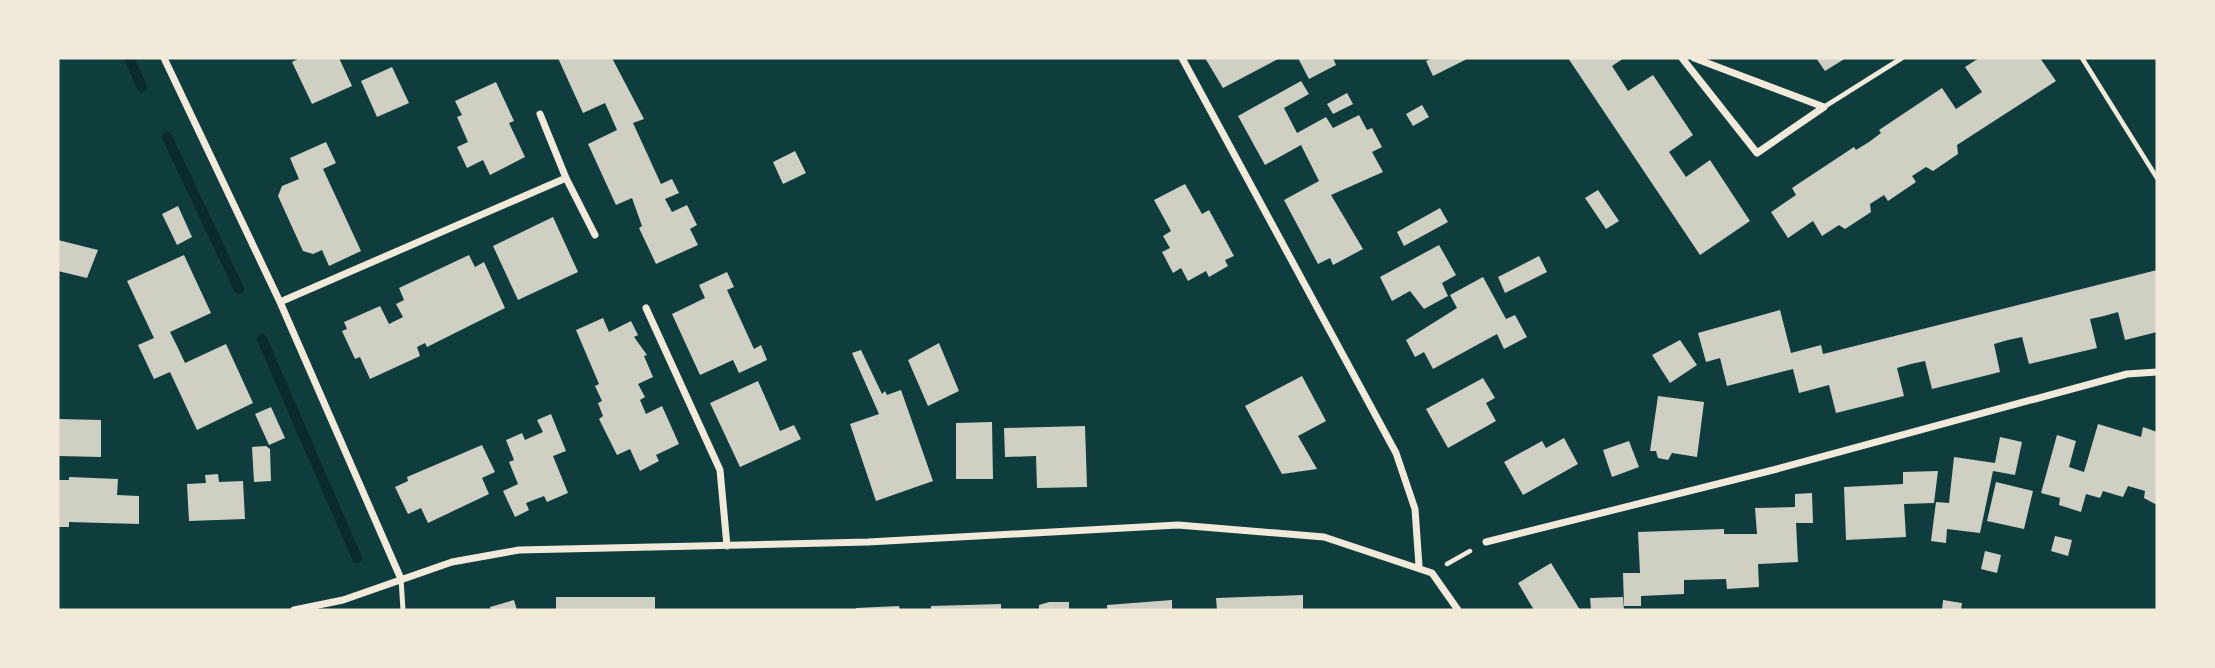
<svg xmlns="http://www.w3.org/2000/svg" width="2215" height="668" font-family="Jost,sans-serif">
<rect width="100%" height="100%" fill="#0f3d3e"/>
<g fill="none" stroke-linecap="round" stroke-linejoin="round">
<path stroke="#0a2a2b" stroke-width="10" d="M129,58L142,87
M167,137L239,289
M262,339L357,558"/>
</g>
<path fill="#cfcfc3" d="M300,58H339L352,86L312,104L292,62Z
M558,58H612L644,119L633,123L661,184L672,179L679,193L665,199L672,212L687,205L697,225L690,229L698,245L656,264L639,228L642,226L632,198L616,205L588,144L617,130L605,103L583,113Z
M1205,58H1280L1223,88Z
M1298,58H1333L1336,65L1309,79Z
M1433,58H1469L1433,76L1426,61Z
M1568,58H1624L1612,66L1628,91L1653,75L1693,135L1669,152L1686,177L1710,160L1750,221L1700,255Z
M1816,58H1846L1825,71Z
M1979,58H2040L2056,81L1957,145L1958,154L1933,171L1926,167L1912,176L1916,182L1888,201L1884,195L1870,204L1871,212L1845,229L1839,225L1822,236L1813,221L1788,238L1771,212L1796,195L1792,188L1854,147L1856,150L1869,142L1881,133L1879,130L1942,88L1956,109L1982,92L1965,67Z
M392,67L409,103L377,117L361,81Z
M1301,81L1309,94L1284,108L1297,133L1326,117L1333,128L1359,115L1367,130L1372,128L1382,147L1372,152L1383,172L1331,195L1363,249L1333,265L1330,258L1318,264L1284,200L1319,181L1301,145L1265,165L1238,116Z
M496,82L514,121L509,123L525,157L490,175L483,160L467,168L457,147L468,142L457,117L462,115L455,101Z
M1347,93L1353,104L1333,114L1327,104Z
M1422,105L1429,117L1413,126L1406,114Z
M326,142L336,163L323,169L361,251L329,266L322,250L313,254L303,251L278,196L282,186L299,179L290,158Z
M795,151L806,173L783,184L773,162Z
M1185,184L1202,214L1209,210L1234,256L1225,260L1228,266L1209,277L1206,271L1188,281L1181,268L1173,273L1162,252L1170,248L1163,236L1171,231L1154,200Z
M1598,190L1619,221L1606,229L1585,198Z
M178,206L192,237L177,245L162,214Z
M1440,208L1448,222L1404,246L1397,232Z
M553,217L578,272L518,300L493,246Z
M58,240L98,250L87,278L58,271Z
M1439,245L1456,275L1442,283L1448,296L1424,309L1410,291L1392,301L1380,277Z
M184,255L211,313L170,332L178,348L185,363L226,344L253,403L197,430L170,372L154,379L138,345L154,338L127,281Z
M469,255L475,267L484,262L505,308L427,347L425,343L417,347L420,356L370,379L360,357L355,359L342,331L347,329L344,322L380,306L389,324L403,317L396,304L404,300L399,288Z
M1539,256L1547,272L1505,293L1498,277Z
M2157,270V332L2125,340L2118,312L2104,316L2090,319L2097,348L2029,364L2022,337L2008,340L1994,344L2000,372L1932,389L1925,361L1911,364L1897,368L1904,396L1836,413L1829,385L1799,393L1793,369L1727,386L1720,358L1706,362L1698,333L1780,310L1791,353L1821,345L1823,354Z
M727,272L734,287L727,290L754,349L761,345L767,360L739,373L733,360L700,375L672,314L705,298L699,285Z
M1483,277L1506,319L1515,315L1527,337L1504,349L1497,334L1433,369L1424,352L1415,357L1406,340L1457,308L1450,295Z
M603,318L609,332L631,321L638,335L634,337L647,355L644,356L653,377L638,384L645,397L640,400L646,414L662,406L679,444L656,455L659,461L640,471L630,449L617,455L599,419L603,416L598,403L602,401L595,386L599,384L576,330Z
M1680,340L1697,365L1670,383L1652,355Z
M939,343L959,391L928,406L908,360Z
M861,350L882,394L885,391L887,395L901,390L933,481L876,501L850,424L879,414L852,353Z
M1302,376L1326,421L1298,436L1317,469L1282,474L1245,406Z
M1483,378L1495,398L1486,403L1496,421L1448,448L1426,409Z
M758,381L780,431L794,425L801,439L740,467L710,403Z
M1658,396L1704,402L1697,457L1672,453L1668,460L1658,458L1656,451H1650Z
M271,407L285,438L269,445L255,414Z
M551,414L566,451L553,456L568,493L547,502L544,496L526,503L529,510L515,517L503,491L518,484L509,462L514,460L506,440L522,433L525,440L543,432L537,420Z
M58,419L101,420V457L58,456Z
M992,422L993,479H956V423Z
M2098,424L2141,437L2143,427L2157,432V505L2144,498L2145,491L2128,486L2123,497L2103,491L2100,498L2086,494L2081,512L2059,505L2060,498L2041,493L2057,435L2076,441L2069,467L2084,472Z
M1085,426L1087,487L1037,488L1036,456L1005,457L1004,428Z
M2000,437L2022,442L2015,475L1993,471L1980,533L1947,529L1946,543L1931,541L1936,502L1949,503L1954,457L1995,463Z
M1564,438L1578,464L1523,495L1504,462L1542,441L1546,448Z
M1629,441L1639,467L1612,477L1603,450Z
M482,445L495,472L482,478L489,494L428,523L421,508L408,514L395,487L408,481L407,477Z
M266,446L270,449L271,481L254,482L252,447Z
M1938,471L1934,503L1904,504L1906,537L1846,540L1844,487L1903,484V472Z
M218,474L219,482L243,481L245,519L189,521L187,484L206,483L205,475Z
M69,477L118,479L117,495L139,496V524L69,522V527H58V480H69Z
M1996,482L2033,491L2024,529L1987,521Z
M1812,493L1813,523H1796L1798,562L1758,564L1759,587L1727,589L1726,579L1684,580V594L1641,596V606H1624L1623,573H1640L1638,532L1724,529V534H1757L1755,508L1795,507V494Z
M2055,536L2072,540L2068,556L2051,551Z
M1985,551L2001,555L1997,573L1981,569Z
M1551,563L1580,610H1534L1518,583Z
M1303,595V610H1217L1216,598Z
M556,597H655V610H556Z
M1623,597L1624,610H1591L1590,598Z
M514,600L517,610H491L490,607Z
M1172,600V610H1107V605Z
M1943,600L1962,603L1961,610H1942Z
M1049,602H1069V610H1039V605Z
M1001,604V610H931V606Z
M899,606L900,610H856V608Z"/>
<g fill="none" stroke-linecap="round" stroke-linejoin="round">
<path stroke="#f1e9da" stroke-width="4.5" d="M2082,58L2157,178
M1447,564L1470,551"/>
<path stroke="#f1e9da" stroke-width="5" d="M1824,107L1902,58
M401,579L403,610"/>
<path stroke="#f1e9da" stroke-width="7" d="M164,58L280,302L401,579
M1182,58L1396,453L1415,509L1419,566
M1682,58L1757,153L1824,107L1694,58
M540,114L566,178
M280,302L566,178L595,235
M646,308L720,470L727,546
M1486,542L1777,469L2127,374L2157,372
M294,610L343,600L452,562L519,550L868,542L1178,525L1324,537L1432,573L1458,610"/>
</g>
<rect width="2215" height="668" fill="none" stroke="#f1e9da" stroke-width="119"/>
</svg>
